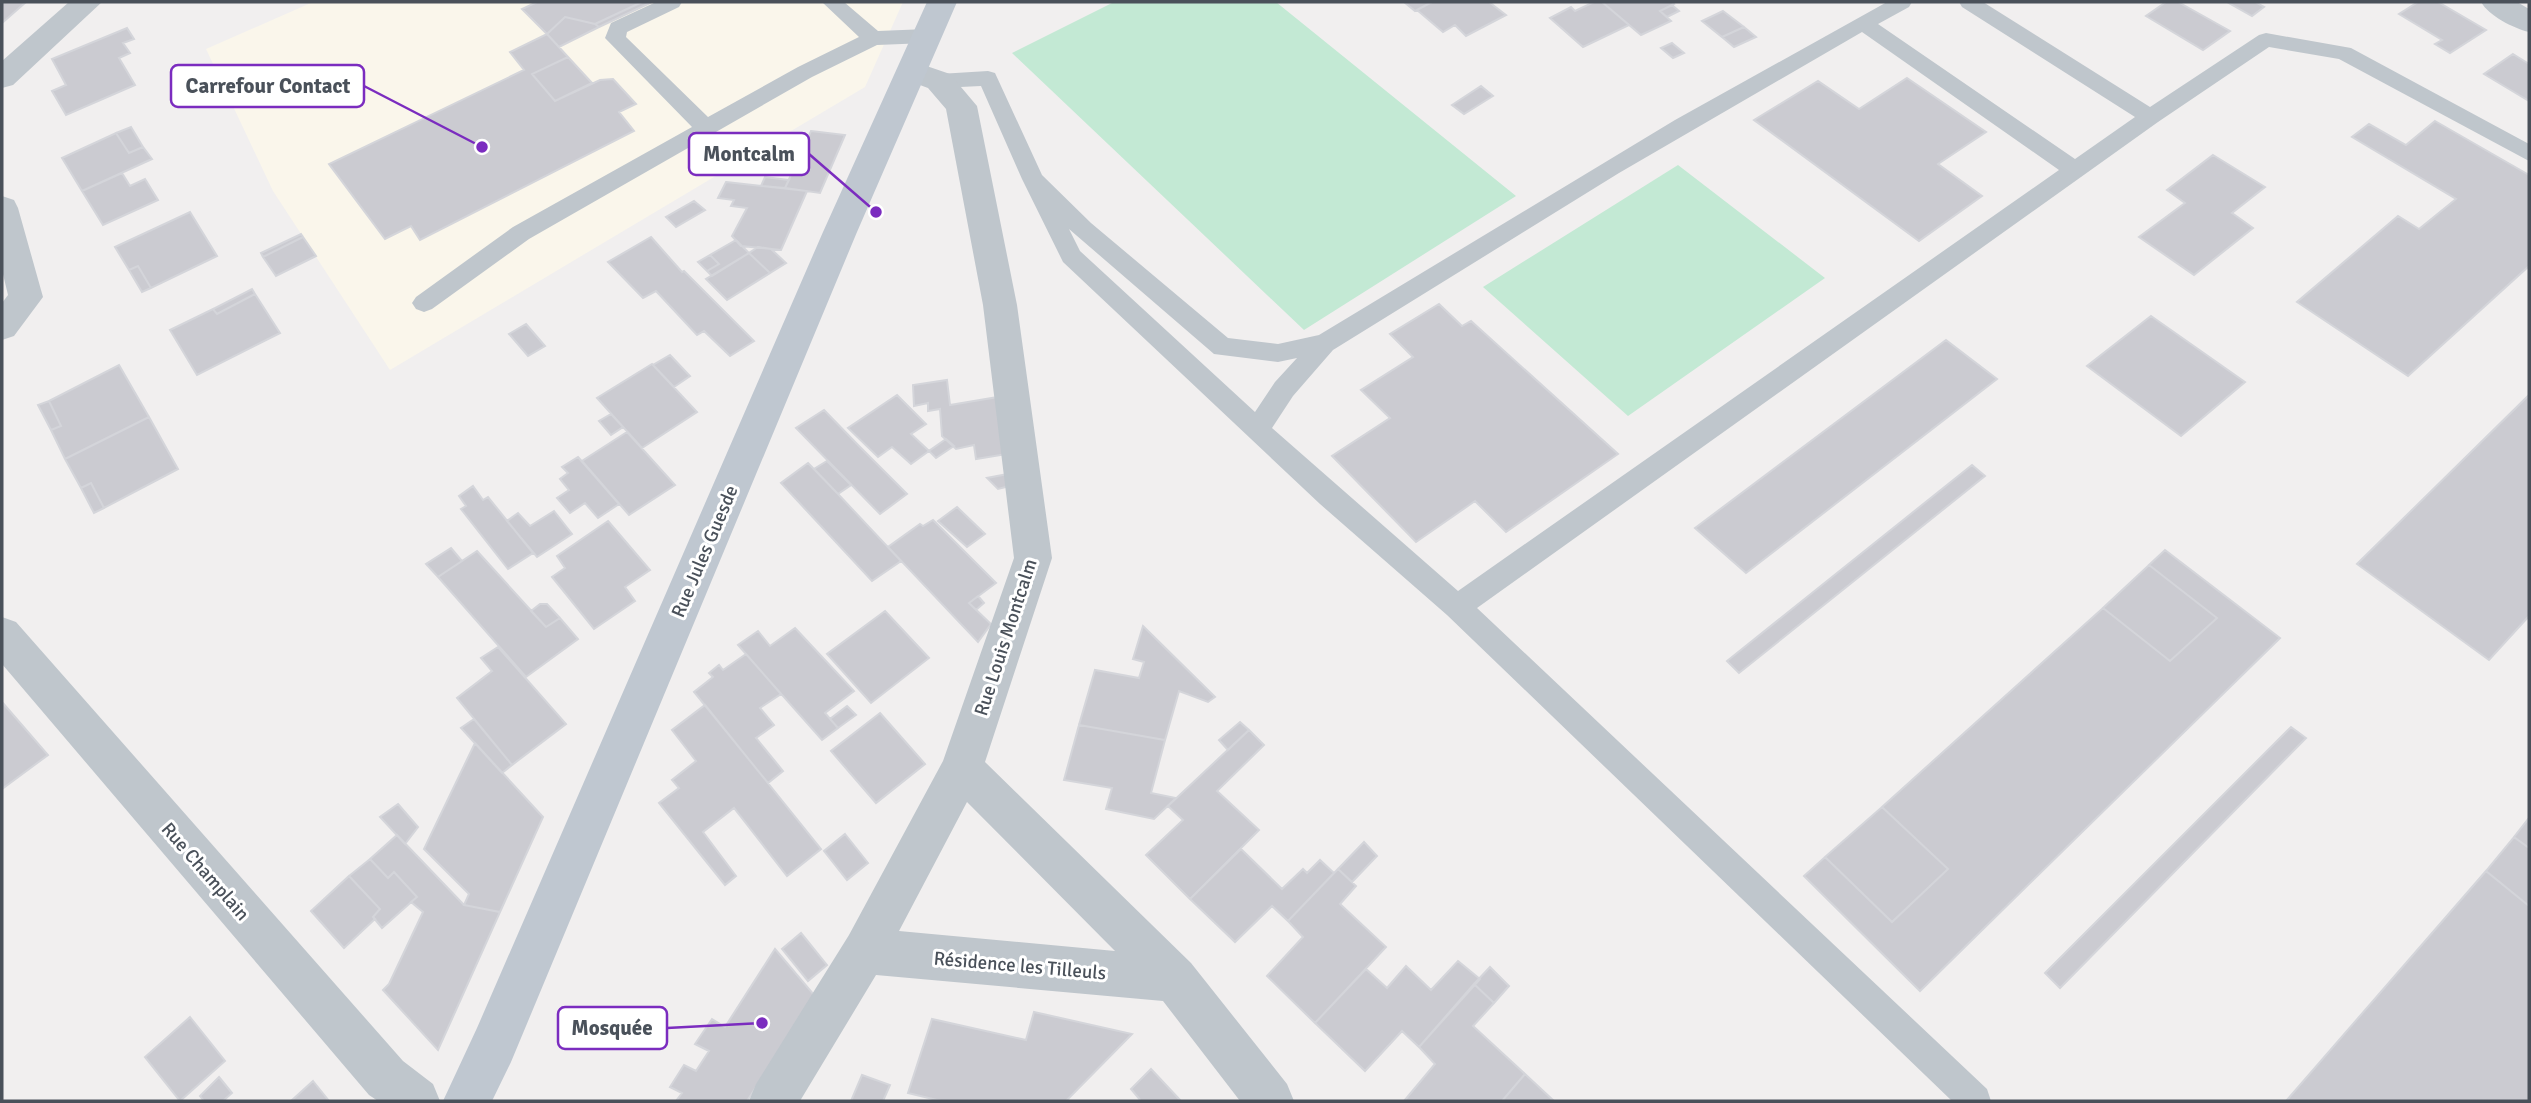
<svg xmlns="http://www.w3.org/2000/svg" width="2531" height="1103" font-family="Signika,sans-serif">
<rect width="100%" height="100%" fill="#f1efef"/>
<path fill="#faf6eb" d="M313,2H903L865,87L390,370L273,191L206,49Z"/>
<path fill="#c3e9d4" d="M1114,2H1276L1516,196L1304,330L1012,53Z
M1678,165L1825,278L1628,416L1483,287Z"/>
<path fill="#cbcbd1" stroke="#d4d5da" stroke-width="2" d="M2,2H26L2,23Z
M537,2H642L595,24L565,17L547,34L522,9Z
M642,2H652L599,27L595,24Z
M1404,2H1432L1415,11Z
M1432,2H1489L1506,15L1466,36L1455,25L1443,32L1417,10Z
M1594,2H1602L1629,25L1583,47L1550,18L1571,7L1575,11Z
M1602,2H1672L1674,4L1660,11L1671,21L1641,35Z
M2166,2H2178L2230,31L2203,50L2146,16Z
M2227,2H2255L2264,7L2252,16Z
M2418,2H2438L2486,30L2450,53L2435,44L2442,40L2399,14Z
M1672,5L1679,11L1667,17L1660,11Z
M1723,11L1744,27L1722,37L1702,21Z
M565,17L595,24L599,27L559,47L547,34Z
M1744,27L1756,37L1734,47L1722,37Z
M127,28L134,39L123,43L130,53L119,58L135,85L66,115L52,91L66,85L52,59Z
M547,34L568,57L532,74L555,101L600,80L613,79L636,104L619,112L634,131L420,240L411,226L385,239L329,164L524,70L510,52Z
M1672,43L1684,53L1673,58L1661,48Z
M2513,54L2529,64V101L2484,74Z
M568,57L592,83L555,101L532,74Z
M1907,78L1986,132L1938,164L1982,196L1919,241L1754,120L1818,81L1859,109Z
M1481,86L1493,96L1464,114L1452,105Z
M2435,121L2529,175V266L2408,376L2297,302L2398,216L2419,229L2456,199L2352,137L2369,124L2406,145Z
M131,127L143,147L129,153L116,133Z
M811,131L845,135L820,193L785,188Z
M116,133L129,153L143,147L152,159L82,191L62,158Z
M2213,155L2265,187L2232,213L2253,228L2194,275L2139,237L2185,203L2167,190Z
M122,173L130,186L145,179L158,200L103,225L82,191Z
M765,177L789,180L785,188L761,186Z
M726,182L807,191L781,250L741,246L732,236L747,208L731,206L734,200L718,198Z
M694,201L705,210L676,227L666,217Z
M190,212L217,256L151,288L138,266L129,270L115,247Z
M301,234L303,237L263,257L261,253Z
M303,237L316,256L276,276L263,257Z
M651,237L682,272L684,271L754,341L730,356L704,331L697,335L656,291L643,298L608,262Z
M736,240L749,253L712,276L707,271L719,264L710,255Z
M758,247L771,249L786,263L770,273L749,253Z
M749,253L770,273L727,300L706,279Z
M710,255L719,264L707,271L698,262Z
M138,266L151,288L142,292L129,270Z
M252,289L255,294L217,314L213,309Z
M255,294L280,333L197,375L170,330L213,309L217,314Z
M1439,304L1462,326L1471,321L1618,454L1506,532L1475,501L1416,542L1332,456L1390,418L1361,390L1413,357L1390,334Z
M2151,316L2245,382L2181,436L2087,366Z
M526,324L545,346L528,356L509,334Z
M1946,340L1997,379L1746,573L1695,528Z
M670,355L690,376L674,387L653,365Z
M652,364L697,412L642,448L597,398Z
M119,365L149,417L65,459L51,430L61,426L49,401Z
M947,380L950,405L998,397L1007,454L976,459L974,445L956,449L942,436L940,409L928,411V403L914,406L913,385Z
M897,395L926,424L911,434L929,451L911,464L892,447L878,457L848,428Z
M2529,395V616L2489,660L2357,564Z
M49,401L61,426L51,430L38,405Z
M824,410L858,445L907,494L880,514L796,428Z
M611,414L623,427L611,435L599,421Z
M149,417L178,469L104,508L91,483L81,488L65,459Z
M627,432L675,485L629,515L582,461Z
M946,439L954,446L936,458L929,451Z
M578,457L619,504L598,518L585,503L570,513L557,498L569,490L560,479L568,473L562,467Z
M827,461L851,485L838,494L814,469Z
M808,463L838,494L901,561L872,581L781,483Z
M1972,465L1985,476L1739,673L1727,661Z
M1008,474L1010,486L998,489L987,478Z
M91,483L104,508L94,513L81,488Z
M473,486L483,500L488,497L533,553L508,569L461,509L466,506L459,496Z
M957,507L985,534L967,547L938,521Z
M554,511L572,534L537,557L507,521L518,513L530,526Z
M933,520L996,583L969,603L991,624L978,642L888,547L920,524L923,526Z
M608,521L650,570L625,587L635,601L594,629L552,577L565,568L557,556Z
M451,548L462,561L438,577L426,564Z
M2165,550L2280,638L1920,991L1804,876L1825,857L1892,922L1948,869L1882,807L2103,608L2170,661L2217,618L2149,565Z
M477,551L546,627L560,618L578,639L526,677L438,577Z
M2149,565L2217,618L2170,661L2103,608Z
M978,596L984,603L976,610L969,603Z
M540,604H547L560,618L546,627L531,611Z
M885,611L929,658L871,703L827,654Z
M1143,626L1215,697L1208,702L1179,691L1165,740L1079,725L1095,670L1139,678L1144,662L1133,659Z
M795,628L854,691L825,713L838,728L822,740L738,645L758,631L770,646Z
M498,647L566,724L512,765L457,698L492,671L481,658Z
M746,654L781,694L760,708L774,725L756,738L783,771L768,783L694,692L713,677L709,673L719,665L723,670Z
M2,702L48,755L2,789Z
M705,705L821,849L787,876L734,808L703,832L736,876L725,885L659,803L679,788L672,780L696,761L672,730Z
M847,706L856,715L838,728L830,719Z
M880,713L925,764L876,803L831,751Z
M474,719L512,765L502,773L461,728Z
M1240,722L1249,730L1228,750L1219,740Z
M1079,725L1165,740L1151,793L1176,798L1154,819L1106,809L1112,788L1064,780Z
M2291,727L2306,738L2060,988L2045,973Z
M1249,730L1264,745L1217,791L1259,830L1190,899L1146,855L1183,820L1168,806Z
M475,743L543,817L500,912L464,905L469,894L424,849Z
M398,804L418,827L405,844L380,817Z
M1882,807L1948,869L1892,922L1825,857Z
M2529,818V848L2514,837Z
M845,834L868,863L847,880L824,851Z
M397,835L464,905L500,912L438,1050L383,990L389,984L423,912L411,902L417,897L394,872L388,878L370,859Z
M2514,837L2529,848V906L2486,871Z
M1364,842L1377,856L1352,882L1338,869Z
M1241,849L1282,889L1303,869L1307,873L1320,860L1334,873L1288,921L1272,906L1235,942L1190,899Z
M370,859L388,878L394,872L417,897L382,928L373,917L380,909L349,876Z
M1338,869L1356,886L1340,904L1386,947L1315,1023L1267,976L1303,937L1288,921Z
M2486,871L2529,906V1101H2286Z
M349,876L380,909L373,917L375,919L344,948L311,911Z
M801,933L827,965L808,981L782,949Z
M775,949L815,996L747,1101H676L682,1093L670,1087L684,1065L696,1071L709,1051L695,1044L712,1019L725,1027Z
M1458,961L1480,979L1419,1047L1402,1031L1365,1071L1315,1023L1366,969L1387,988L1406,966L1431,990Z
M1490,967L1509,986L1494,1003L1474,984Z
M1474,984L1494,1003L1473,1026L1525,1074L1502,1101H1404L1435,1064L1419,1047Z
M1034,1012L1132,1034L1066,1101H941L908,1093L932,1019L1026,1040Z
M190,1017L225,1061L180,1101L145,1057Z
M1151,1069L1181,1101H1141L1131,1089Z
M1525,1074L1554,1101H1502Z
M862,1075L890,1085L883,1101H851Z
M219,1077L232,1093L223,1101H204L200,1096Z
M313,1081L329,1101H291Z"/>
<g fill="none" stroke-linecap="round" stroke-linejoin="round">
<path fill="#bfc6cc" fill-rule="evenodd" d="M656,2H682L679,7L627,32L626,37L708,117L798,67L859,37L822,2H844L878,31L927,29L934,31L937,36L934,41L927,43L877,45L812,77L529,239L432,309L424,312L416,309L412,303L416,297L513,227L692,127L605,38L611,23Z
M1887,2H1912L1909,7L1878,24L2075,159L2135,117L1962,7L1959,2H1983L2150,107L2259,35L2266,33L2351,48L2529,144V161L2339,59L2269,47L2158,122L1477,608L1987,1089L1991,1101H1952L1447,615L1320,504L1063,262L1022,179L981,86L939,88L932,86L929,81L932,76L939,74L988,71L995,73L1042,175L1091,223L1228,338L1278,344L1319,335L1675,120ZM1862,32L2059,170L1458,591L1272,428L1293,396L1333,350L1619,173ZM1069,229L1214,354L1278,362L1297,358L1275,382L1255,412L1080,251Z"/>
<path fill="#bfc6cc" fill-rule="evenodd" d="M69,2H102L13,85L2,88V61Z
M2481,2H2517L2529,9V32C2513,28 2489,16 2481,2Z
M912,61L950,74L977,106L1017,305L1052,558L985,762L1191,963L1287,1084L1294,1101H1240L1163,1001L876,975L800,1101H749L756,1084L849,935L943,761L1014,558L983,305L946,109L928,88L901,78L897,71L901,64ZM967,802L1115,951L899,931Z
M2,196L14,200L18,208L43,297L14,336L2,340V303L8,295L2,270Z
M2,617L16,622L403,1061L433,1084L440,1101H378L369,1095L2,664Z"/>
<path fill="#bfc7d0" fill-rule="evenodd" d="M927,2H957L857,232L511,1062L492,1101H443L477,1028L823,232Z"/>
</g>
<g text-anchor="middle" stroke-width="6" stroke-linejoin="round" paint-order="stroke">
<g font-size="19" fill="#4a515a" stroke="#fff">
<text transform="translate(704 551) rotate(-67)" y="7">Rue Jules Guesde</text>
<text transform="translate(1005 637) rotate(-72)" y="7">Rue Louis Montcalm</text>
<text transform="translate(206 871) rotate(49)" y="7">Rue Champlain</text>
<text transform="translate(1020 965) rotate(5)" y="7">Résidence les Tilleuls</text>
</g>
</g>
<path fill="none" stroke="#7b2cbf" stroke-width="2.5" d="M482 147L364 86M876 212L809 154M762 1023L667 1028"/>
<g fill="#7b2cbf" stroke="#fff" stroke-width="2.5">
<circle cx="482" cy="147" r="7"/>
<circle cx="876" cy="212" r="7"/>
<circle cx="762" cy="1023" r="7"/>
</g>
<g fill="#fff" stroke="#7b2cbf" stroke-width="2.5">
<rect x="171" y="65" width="193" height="42" rx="7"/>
<rect x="689" y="133" width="120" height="42" rx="7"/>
<rect x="558" y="1007" width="109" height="42" rx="7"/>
</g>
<g font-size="21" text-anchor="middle" font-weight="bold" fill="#4a515a">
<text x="268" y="93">Carrefour Contact</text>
<text x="749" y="161">Montcalm</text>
<text x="612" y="1035">Mosquée</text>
</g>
<rect width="2531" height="1103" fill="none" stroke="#4a515a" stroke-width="7"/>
</svg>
